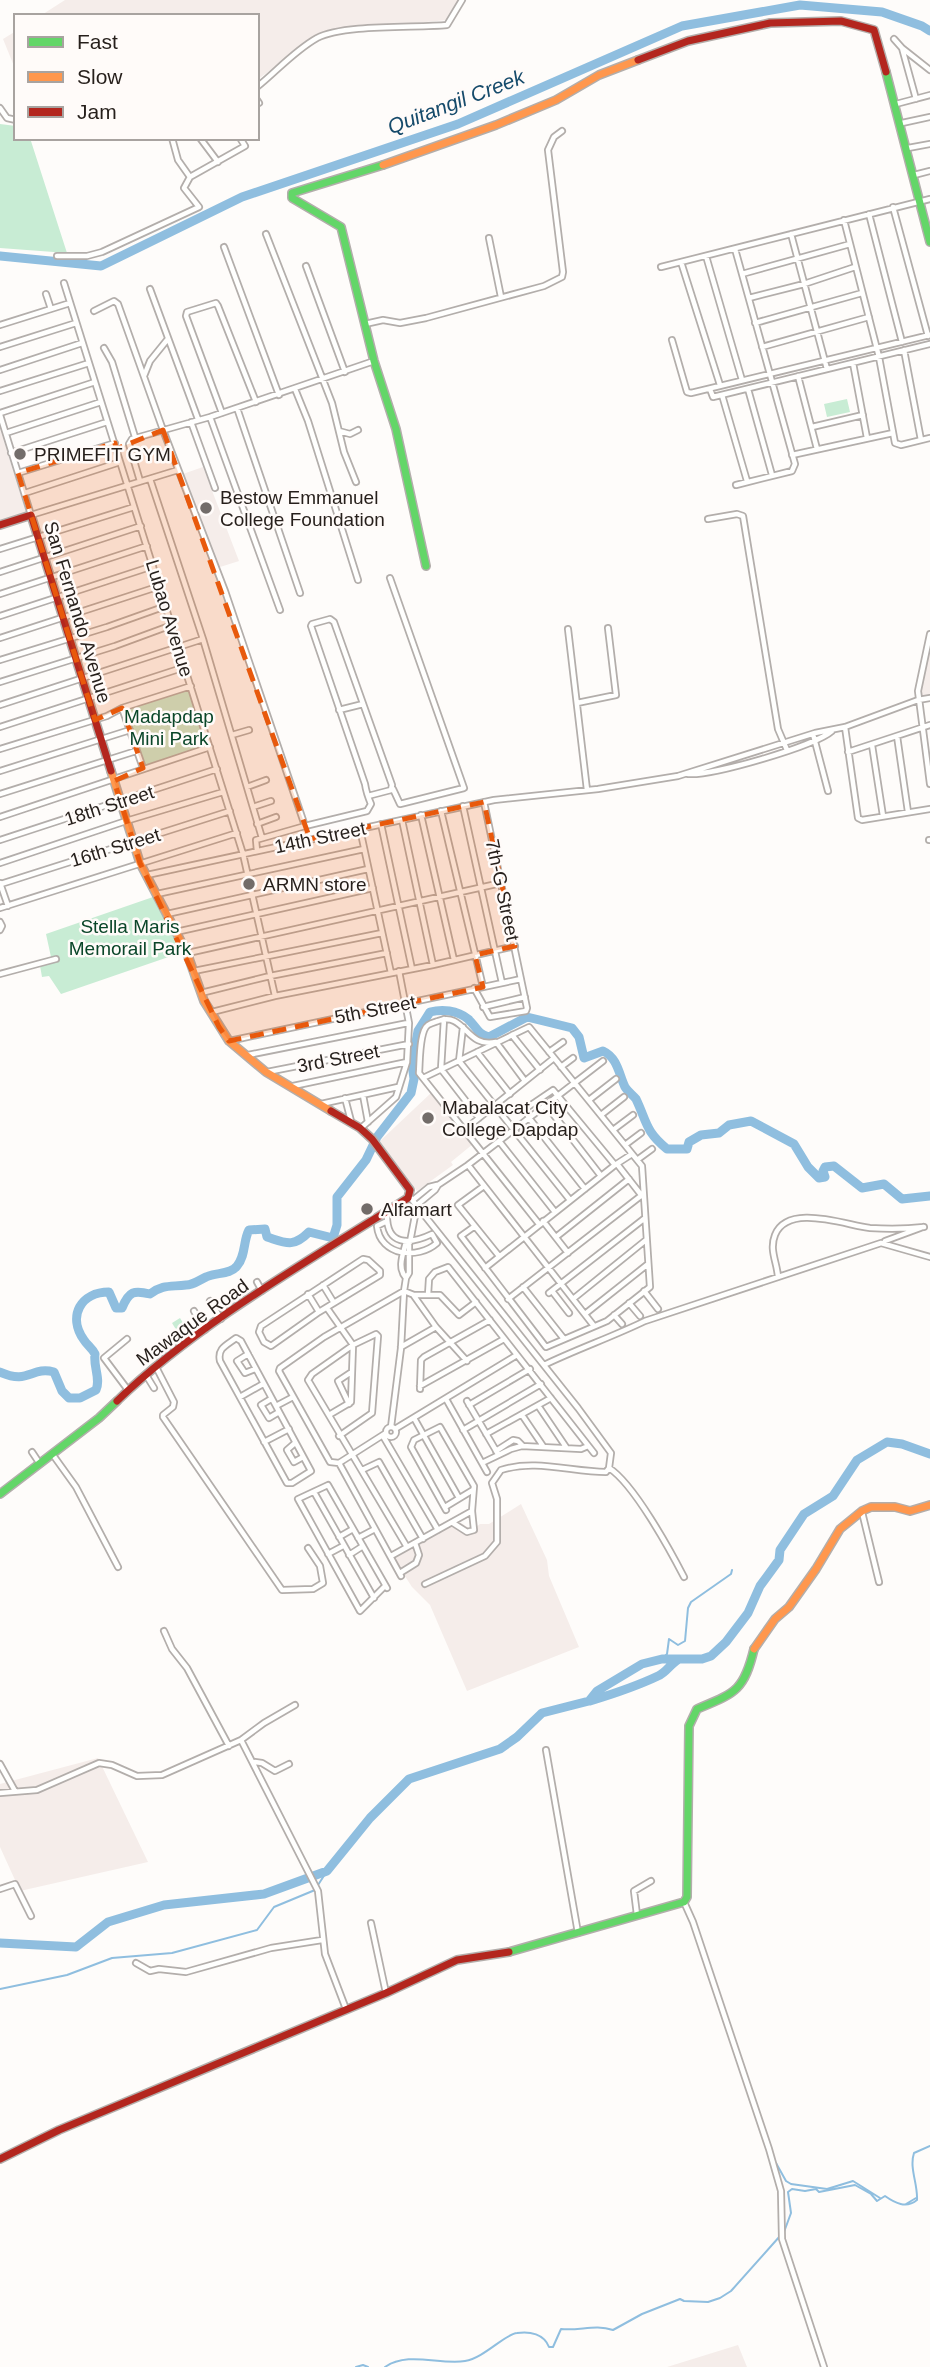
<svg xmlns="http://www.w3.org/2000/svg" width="930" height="2367" font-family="Helvetica,sans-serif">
<rect width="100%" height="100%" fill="#fefcfa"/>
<path fill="#f5edea" d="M65,0H461L447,20L322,32L257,80V16H40Z
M16,31V71L3,39Z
M0,429L27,515L0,523Z
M203,467L239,561L217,568L180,475Z
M930,644V696L919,698Z
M431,1093L473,1144L451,1162L453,1165L417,1191L379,1142Z
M521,1504L547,1560L549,1576L579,1647L467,1691L430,1605L412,1587L392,1556L458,1521L472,1530L480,1524H489Z
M98,1758L148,1862L20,1891L0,1847V1784Z
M738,2345L747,2367H667Z"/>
<path fill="#c8ecd4" d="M0,124L16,126V138H30L67,253L0,248Z
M847,399L850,412L827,417L824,404Z
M191,686L210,747L143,768L122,708Z
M153,897L183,952L61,994L49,976L42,977L39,960L51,957L46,934Z
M180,1318L191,1336L183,1341L172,1323Z"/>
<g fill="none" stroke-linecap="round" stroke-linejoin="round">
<path stroke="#8fbedf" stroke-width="2" d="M662,1659L667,1654L669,1639L678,1645L685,1641L688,1608L691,1602L731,1574L732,1570
M318,1885L327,1871
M0,1989L67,1975L112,1958L172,1953L257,1930L274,1907L315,1890
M776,2163L786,2181L791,2184L827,2189L853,2181L880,2198
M906,2204L916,2198
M784,2232L791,2213L788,2192L792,2189L805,2191L816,2189L819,2192L855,2185L871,2194L877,2201L885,2196C895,2203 906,2209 917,2200C918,2184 909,2168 914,2153L930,2146
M356,2367L363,2365L368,2367
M385,2367C408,2351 439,2365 465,2361C484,2358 505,2334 517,2333C530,2331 544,2334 549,2347H553L561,2329C580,2331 595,2324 613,2330L642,2314L680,2299L684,2301L708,2302L720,2298L731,2291L780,2236"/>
<path stroke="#8fbedf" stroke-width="9" d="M0,256L101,266L242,197L458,124L682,26L800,5L882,12L922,26L930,31
M0,1372C29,1385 31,1366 54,1372L62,1391L69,1398H80L96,1390C101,1379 93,1366 95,1354C92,1348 87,1345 84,1340C67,1316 81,1292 109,1292L116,1308H122C129,1291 134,1290 150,1294C163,1284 171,1287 186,1285C194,1285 199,1280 206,1277C216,1272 230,1275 237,1266C246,1255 243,1241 249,1230L265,1229L267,1237C286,1243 293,1248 309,1232L333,1238L337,1225V1197L366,1160L377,1137L411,1093L414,1079L412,1064L418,1031L430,1012C442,1009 457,1010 468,1019C476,1026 477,1034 489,1037L527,1017L572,1028L579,1037L584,1058L603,1051C618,1058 619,1075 625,1087C628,1092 633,1095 636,1099C647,1122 645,1131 667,1149H687L689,1142L701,1135L719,1133L729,1125L751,1121L794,1144L808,1167L819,1178L825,1177L823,1171L825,1167L834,1166L862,1188L884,1184L902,1199L930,1196
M590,1701C613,1694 637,1686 658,1676C667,1672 670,1664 679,1659
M0,1943L76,1947L108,1922L164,1905L264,1894L327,1871L370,1818L409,1779L500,1749L517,1737L542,1713L589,1701L597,1691L642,1664L662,1659H702L711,1656L726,1642L748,1613L760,1586L779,1560L780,1550L804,1514L833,1496L857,1460L887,1442L902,1444L930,1454"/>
<g stroke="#b3aeab" stroke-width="8">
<path id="street" d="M894,39L902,48L930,70
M902,48L916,99
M257,87C277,71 294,51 317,38C344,24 415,28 447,25L462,0
M257,100L259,103
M896,104L930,95
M0,108L7,118L16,120
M902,123L930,117
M172,138L178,160L190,177L245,146L240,138
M200,138L218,162
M908,148L930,144
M914,175L930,171
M893,207L928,336
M869,214L902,342
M844,220L879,357L895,443L901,445L930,438
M266,234L332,403L344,452L356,482
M791,234L827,369
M489,238L501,297
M224,247L279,395
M735,249L795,464L792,471L736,485
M57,256H87L102,252L199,207L184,188L190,177
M706,256L742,380
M681,262L720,385
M306,266L345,372
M661,267L930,199
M742,274L850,244
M64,283L243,854L275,996
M150,289L198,419
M46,294L51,309
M749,298L804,284L855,267
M94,311L114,301L118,304L163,430L225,591L305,826L256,840L257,851
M755,323L862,293
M365,324L383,320L400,323L426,318L544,286L562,277L563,272L548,150L554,137L562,131
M0,325L70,303
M672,340L687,392L691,393L930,335
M0,347L76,323
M762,347L869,317
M104,348L112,362L135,437
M904,350L921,440
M853,363L867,438
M0,370L82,343
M144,376L150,361L167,340
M798,376L817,449
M295,389L308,421L358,580
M710,389L713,397L930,344
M748,389L772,475
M0,391L89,363
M722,395L747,481
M237,408L300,593
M0,413L95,382
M222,413L186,316L187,312L216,303L218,306L256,402
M0,415L31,515L178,470
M210,417L280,610
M191,422L215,488
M812,427L863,415
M339,431L350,434L358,430
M6,433L101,402
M11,453L107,422
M792,455L893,433
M18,473L115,443
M150,479L203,639L262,838
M140,481L129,444L132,439L210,417L374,361
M25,493L120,462
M708,519L737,514L743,516L778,729L787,750
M0,549L134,507
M0,572L141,526
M390,578L464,788L400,804L393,789
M0,594L147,546
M0,616L153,566
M568,629L587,790
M930,634L918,691L930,784
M0,638L160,586
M0,660L107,627L166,606
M0,682L115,646L172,625
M577,703L616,695L608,628
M0,705L203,639
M122,708L143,768
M339,710L363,704
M0,727L185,667
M845,727L858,818L862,820L930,809
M813,734L828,791
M232,735L249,730
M897,736L908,812
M872,745L883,816
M0,749L107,716L122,708L191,686
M848,752L930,725
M0,771L130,730
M688,774C712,776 815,746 832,731
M247,787L266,780
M0,794L136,751
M463,806L502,983
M253,807L271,801
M441,811L483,987
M421,815L454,960
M0,817L210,747
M402,820L433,965
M257,824L276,817
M381,824L412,969
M305,826L367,811L371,804C368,797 366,791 365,784L311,626L312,624L330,619L334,622L392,785L391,790L368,796
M360,829L391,973
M0,840L217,769
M929,840H930
M0,863L126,821L223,792
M147,875L494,800L598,789L678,776L815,733L845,727L918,700L930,698
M0,883L8,906
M1,884L230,811
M157,894L364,849
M0,908L237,833
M167,914L368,869
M0,922L2,926L0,930
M176,932L373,888
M188,953L501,883
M194,971L382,933
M0,974L56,959
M474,988L490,1017L526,1011L527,1008L484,802
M201,993L270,976L387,953
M483,1007L525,997
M212,1012L275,996L433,965L515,946
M444,1019L441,1069L479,1118
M463,1027L459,1061L570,1200
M512,1035L540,1070
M229,1041L521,979
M477,1052L510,1094
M549,1052L563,1042
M248,1055L408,1023
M561,1067L573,1058
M267,1072L409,1044
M423,1078L529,1027L642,1166L650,1287L607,1321L546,1347L461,1236L475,1226
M525,1081L496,1042C466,1049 465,1011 438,1021C435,1022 431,1023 428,1025C419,1031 420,1063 419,1073L539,1224
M293,1086L407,1062
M363,1095L368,1122
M345,1098L351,1121
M589,1100L616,1079
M321,1104L398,1087
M546,1105L601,1176
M601,1115L624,1097
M361,1128L396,1097L407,1062L409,1023L399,971
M464,1130L554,1058
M613,1130L633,1115
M499,1141L555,1212
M625,1145L641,1133
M637,1160L652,1149
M617,1164L642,1196
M468,1165L594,1326
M484,1186L458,1205L499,1256
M585,1189L529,1118L525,1109L553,1090L615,1165
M409,1196L578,1408L611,1453L609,1468L606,1472C572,1472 535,1459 501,1470L492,1483L497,1499V1542L485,1556L425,1584
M413,1200L429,1187L437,1185
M387,1221L377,1226C380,1256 418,1260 437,1243L432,1234C409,1245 386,1246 387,1214
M543,1221L568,1253
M556,1237L629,1179
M885,1241L923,1227
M410,1242L417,1205L435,1190L438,1185L468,1165L603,1061
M485,1268L615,1165L632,1154
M778,1277C777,1262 769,1250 775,1235C788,1203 845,1225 870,1228C887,1229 906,1229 924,1227
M406,1278C397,1268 403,1254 406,1242
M257,1282L262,1291
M323,1285L334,1303
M523,1287L564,1339
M552,1291L569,1313
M644,1291L658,1309
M549,1293L645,1218
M308,1294L319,1312L380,1275V1271L368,1260L363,1259L261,1326L259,1332L264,1342L271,1346L319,1312
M428,1295L429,1279L435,1272L448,1267L594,1453
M414,1296L436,1327L467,1361
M508,1299L642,1195
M573,1299L646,1240
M210,1301L221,1319
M629,1303L640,1316
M327,1308L353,1345L351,1402L329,1415
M194,1311L205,1330
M585,1314L648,1264
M614,1315L622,1324
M236,1338L241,1341L311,1471L292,1483H287L220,1361C217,1348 227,1345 236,1338Z
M127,1339L104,1358L128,1390
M401,1347L436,1327
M248,1354L237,1361L245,1373L255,1369
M544,1365C577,1349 612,1337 645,1321L881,1243L930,1257
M156,1367L174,1402L173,1407L163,1415V1417L282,1590L313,1589L323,1583L320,1566L308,1548
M146,1375L154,1388
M420,1386L504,1339
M420,1389L421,1360L424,1357L490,1320
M240,1397L263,1384
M271,1399L261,1405L269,1418L279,1412
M446,1399L487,1472
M467,1401L498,1454
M349,1404L338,1381L350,1373
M469,1405L530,1369
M276,1406L293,1397
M539,1407L566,1447
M522,1415L543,1446
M414,1418L459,1498
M391,1427L401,1348L404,1291L406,1278L409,1273V1242
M386 1432a5 5 0 1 1 10 0a5 5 0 1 1-10 0Z
M395,1429L517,1355
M463,1430L541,1384
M386,1433L339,1463L330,1462L279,1371L280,1368L324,1337L404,1291L414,1295H440L459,1315L476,1302
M486,1434L551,1398
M339,1436L372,1413L378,1336L376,1334L353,1345L312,1374L308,1380C341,1436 374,1491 407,1547
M383,1436L438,1530
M264,1442L289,1429
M295,1443L287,1450L294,1462L303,1457
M496,1451L513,1440L518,1441L523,1446
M32,1452L40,1464
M53,1455L76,1487L118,1567
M339,1463L401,1576
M482,1463L511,1449L522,1446L581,1449L588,1446
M609,1468C634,1484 670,1550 684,1577
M362,1470L379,1462L423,1539
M314,1492L374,1598
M445,1507L473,1490
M446,1510L411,1447L414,1440L440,1427L474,1486L472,1511L474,1530L467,1532L453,1523
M862,1512L879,1582
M339,1537L353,1529
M358,1538L375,1529
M328,1554L343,1546
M349,1555L363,1546
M391,1556L472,1511
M400,1573L416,1563L419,1555L415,1543
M385,1586L360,1611L298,1499L328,1485L387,1588
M164,1631L172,1649L187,1668L229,1746
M241,1740L264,1723L295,1705
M546,1750L578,1933
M255,1762L262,1763L275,1771L289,1764
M0,1764L15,1791
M0,1793L37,1790L99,1763L112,1765L137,1776L162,1775L241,1740L318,1891L325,1954L346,2009
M0,1889L15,1884L31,1916
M684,1902L693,1922L769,2149L781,2191L782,2239L824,2367
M637,1915L634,1891L651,1881
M371,1923L386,1993
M136,1963L150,1971L159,1969L186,1972L271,1948L322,1940"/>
</g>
<g stroke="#b3aeab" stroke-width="10">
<path id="fast" d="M886,72L930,242
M383,165L292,193V198L341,227L374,361L396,429L426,566
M0,1494L99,1418L117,1401
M509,1952L684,1902L687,1897L689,1726L697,1709C735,1693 744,1691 754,1649"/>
</g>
<g stroke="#b3aeab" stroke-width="10">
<path id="slow" d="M383,165L496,125L556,100L599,75L638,60
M111,771L140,863L187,953L204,1001L229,1041L266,1072L331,1111
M754,1649L775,1619L789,1607L816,1569L840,1529L862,1511L871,1507H895L910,1511L930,1505"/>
</g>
<g stroke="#b3aeab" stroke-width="10">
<path id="jam" d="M638,60L688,41L770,23L841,21L874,30L886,72
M0,525L31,515L111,771
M117,1401C199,1322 312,1259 408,1198L410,1190L372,1139L360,1128L331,1111
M0,2159L59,2130L386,1993L457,1960L509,1952"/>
</g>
<use href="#street" stroke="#fffffe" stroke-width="4.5"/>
<use href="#fast" stroke="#63d668" stroke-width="7"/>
<use href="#slow" stroke="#ff974d" stroke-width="7"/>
<use href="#jam" stroke="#b3261e" stroke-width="7"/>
</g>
<path fill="#e8590c" fill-opacity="0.2" stroke="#e8590c" stroke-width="5" stroke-dasharray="14 9" stroke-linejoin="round" d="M163,430L310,839L484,802L515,946L475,955L483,987L229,1041L219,1027L140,863L114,781L143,768L122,708L95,720L18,473L115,443L116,449Z"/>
<g fill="#726c69" stroke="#fffbf9" stroke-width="2.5">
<circle cx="20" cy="454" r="7"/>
<circle cx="206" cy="508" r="7"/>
<circle cx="249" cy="884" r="7"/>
<circle cx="428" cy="1118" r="7"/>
<circle cx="367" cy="1209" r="7"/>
</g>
<g text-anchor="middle" stroke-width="5" stroke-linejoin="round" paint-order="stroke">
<g font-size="19" fill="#261f1b" stroke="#fffbf9" text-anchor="start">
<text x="34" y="461">PRIMEFIT GYM</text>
<text x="220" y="504">Bestow Emmanuel<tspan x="220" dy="22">College Foundation</tspan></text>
<text x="263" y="891">ARMN store</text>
<text x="442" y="1114">Mabalacat City<tspan x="442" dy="22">College Dapdap</tspan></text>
<text x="381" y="1216">Alfamart</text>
</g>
<g font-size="19" fill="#261f1b" stroke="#fffbf9">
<text transform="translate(78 612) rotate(73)" y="7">San Fernando Avenue</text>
<text transform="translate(170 618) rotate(73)" y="7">Lubao Avenue</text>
<text transform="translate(109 805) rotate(-18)" y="7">18th Street</text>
<text transform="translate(320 837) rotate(-12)" y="7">14th Street</text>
<text transform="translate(115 847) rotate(-17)" y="7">16th Street</text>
<text transform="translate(503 890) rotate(78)" y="7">7th-G Street</text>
<text transform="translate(375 1009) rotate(-11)" y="7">5th Street</text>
<text transform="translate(338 1058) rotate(-11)" y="7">3rd Street</text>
<text transform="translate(192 1322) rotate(-36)" y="7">Mawaque Road</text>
</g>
<g font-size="19" fill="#0a4629" stroke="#fffbf9">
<text x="169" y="723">Madapdap<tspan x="169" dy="22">Mini Park</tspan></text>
<text x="130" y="933">Stella Maris<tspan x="130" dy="22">Memorail Park</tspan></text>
</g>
<g font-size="21" font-style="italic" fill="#164b6b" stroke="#fffbf9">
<text transform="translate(456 102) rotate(-21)" y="7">Quitangil Creek</text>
</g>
</g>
<rect x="14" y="14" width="245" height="126" fill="#fffbf9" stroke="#a8a3a0" stroke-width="2"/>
<rect x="28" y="37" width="35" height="10" fill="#63d668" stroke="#a8a3a0" stroke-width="2"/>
<text x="77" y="49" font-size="21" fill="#261f1b">Fast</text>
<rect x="28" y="72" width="35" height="10" fill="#ff974d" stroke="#a8a3a0" stroke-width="2"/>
<text x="77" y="84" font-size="21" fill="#261f1b">Slow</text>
<rect x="28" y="107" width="35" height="10" fill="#b3261e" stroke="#a8a3a0" stroke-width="2"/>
<text x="77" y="119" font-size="21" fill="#261f1b">Jam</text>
</svg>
